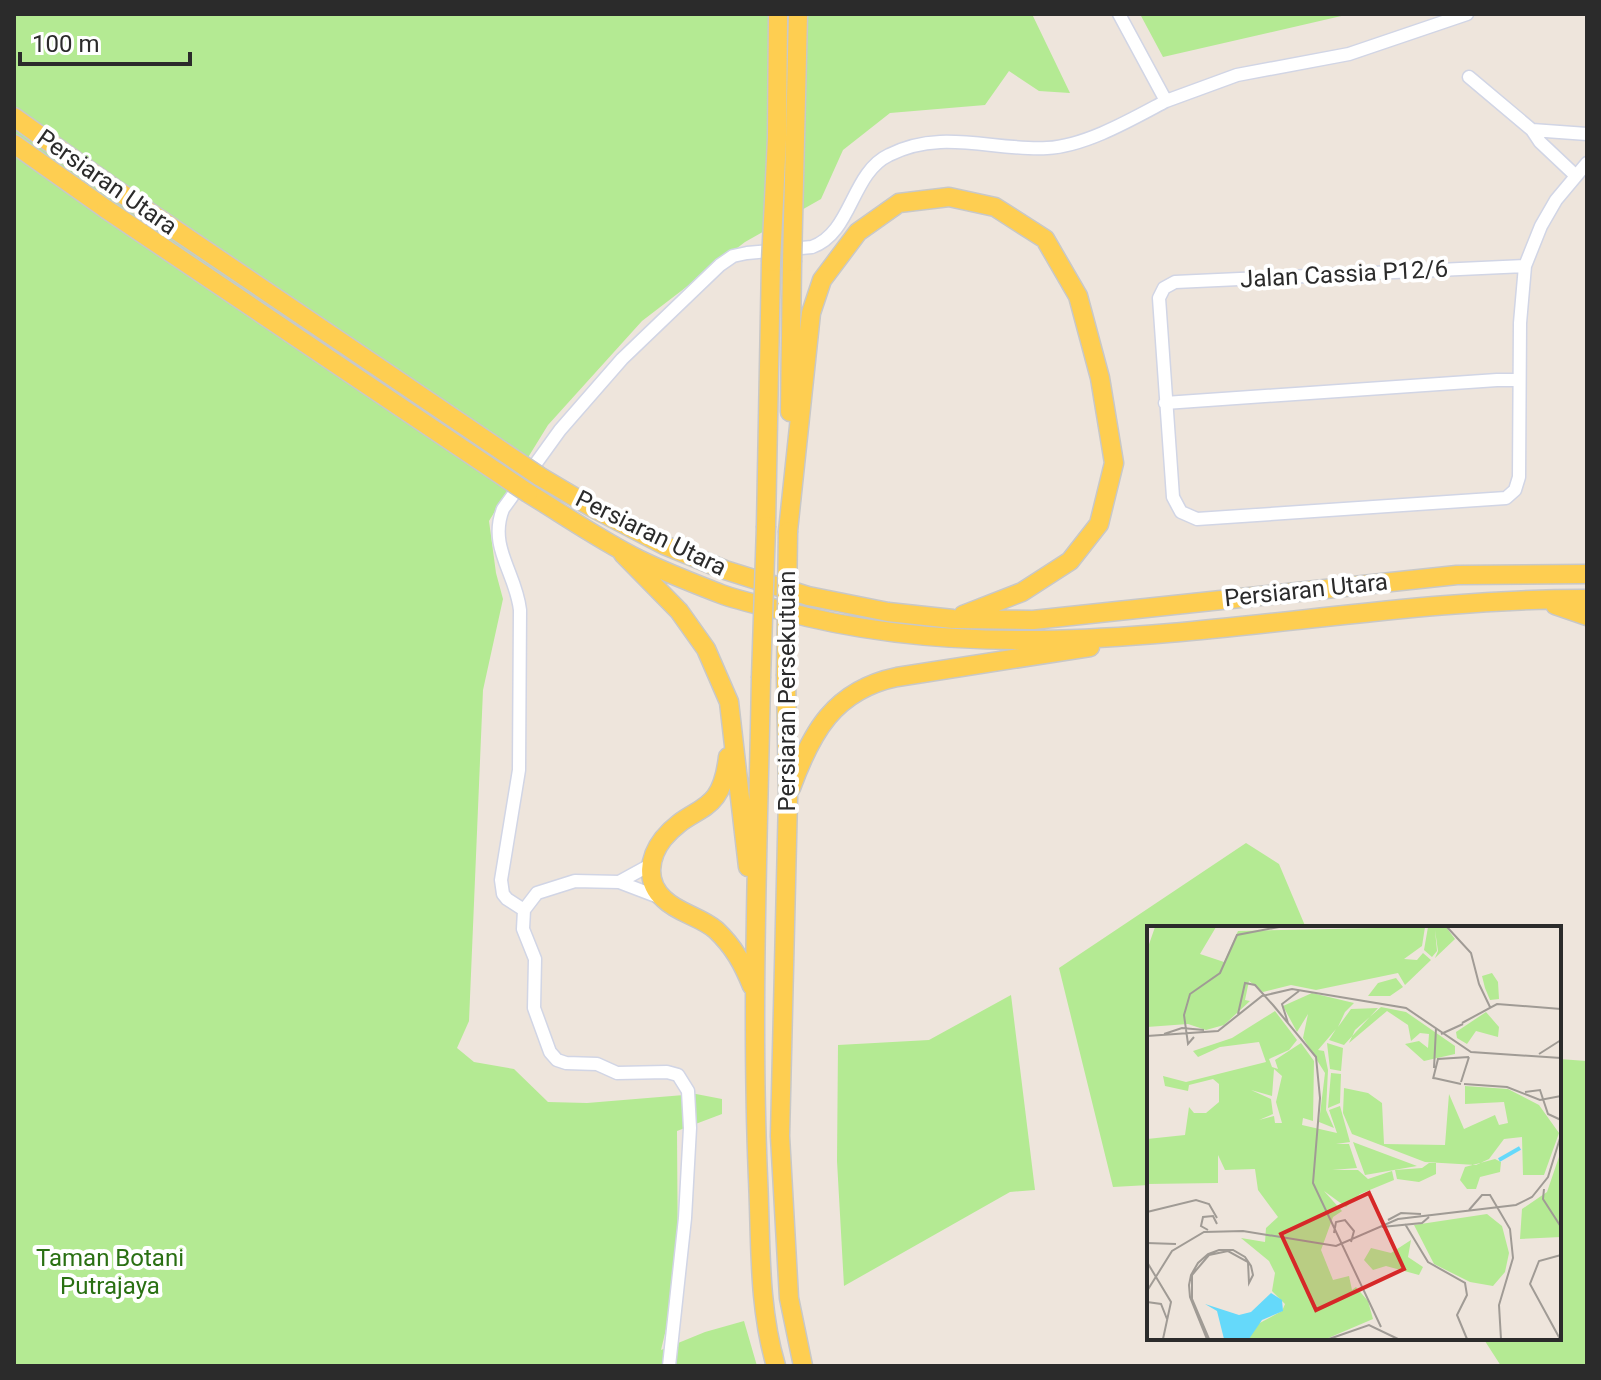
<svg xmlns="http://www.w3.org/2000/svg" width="1601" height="1380" font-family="Roboto,sans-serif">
<rect width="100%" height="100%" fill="#eee5dc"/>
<path fill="#b4ea93" d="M14,14H1032L1070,93L1039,91L1009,71L985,105L890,113L843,150L821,199L745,242L642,321L548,425L489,521L496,573L503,599L483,690L469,1021L457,1048L474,1062L514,1069L548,1102L587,1103L696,1094L722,1099V1114L677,1131L678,1279L661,1350L705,1332L744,1321L757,1366H14Z
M1140,14H1350L1163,57Z
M1246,843L1279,864L1306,928H1149V1185L1113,1187L1059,968Z
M1011,995L1035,1190L1010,1192L844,1286L837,1161L838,1045L929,1040Z
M1559,1059L1587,1061V1366H1501L1483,1338H1559Z"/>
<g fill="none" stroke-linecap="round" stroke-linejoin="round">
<g stroke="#d1d5e5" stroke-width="15">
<path id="minor" d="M1469,77L1532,130L1540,142L1575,175
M1166,101L1237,75L1349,54L1467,14
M1532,130L1587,134
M1525,266L1175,282L1164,288L1159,298L1173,497L1181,512L1197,519L1506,498L1515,490L1519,477L1520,323L1525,266L1541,226L1556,200L1587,163
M1165,403L1497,380H1519
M619,882L650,865
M661,898L619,882L575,881L537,893L524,910L523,929L535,959L534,1008L550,1052L557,1060L566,1063L597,1064L617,1073L667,1072L678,1075L688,1091L690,1128L685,1218L669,1366
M524,910L507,899L503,894L501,880L519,770L520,610C516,573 488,547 503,509L560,430L622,359L720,265L733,256L747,253L812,247C852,233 851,173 889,155C941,128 993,151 1047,148C1086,146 1132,119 1166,101L1119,14"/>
</g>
<g stroke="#c8c8c8" stroke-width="21">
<path id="primary" d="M14,117L118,191
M14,144L106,209
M790,412L792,262
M539,476L593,508L664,545L725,570L808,596L888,612L953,619L1033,620L1457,575L1587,574
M528,493C564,515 600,540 638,559C664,572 693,583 721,594C740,601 760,605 780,610C1047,684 1317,598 1587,599
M766,526L771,262
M788,531L811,313L822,280L858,232L899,203L949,197L995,207L1045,239L1078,296L1100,378L1114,463L1099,524L1070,561L1022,592L963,615
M623,554L679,611L706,649L729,702L748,867
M1555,605L1587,616
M786,676L788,797L780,1136L789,1298L803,1366
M761,678C758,845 751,1012 758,1178C761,1241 758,1306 776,1366
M728,757C721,819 693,802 663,839C649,857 645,882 664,899C678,913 701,917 716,930C734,947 743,964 752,986
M791,788C811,733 834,690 897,677L1090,647"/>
</g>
<use href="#minor" stroke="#fff" stroke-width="12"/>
<use href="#primary" stroke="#fece51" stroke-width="18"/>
<g stroke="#c8c8c8" stroke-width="21" stroke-linecap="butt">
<path id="primary-bridge" d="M118,191L539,476
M106,209L528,493
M771,262L777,138L778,14
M792,262L798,14
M786,676L788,531
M761,678L766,526"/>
</g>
<use href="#primary-bridge" stroke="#fece51" stroke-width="18"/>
</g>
<g text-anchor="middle" stroke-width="8" stroke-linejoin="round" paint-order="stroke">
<g font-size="24" fill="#2b2b2b" stroke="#fff">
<text transform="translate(107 182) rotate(35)" y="8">Persiaran Utara</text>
<text transform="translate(1344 274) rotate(-3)" y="8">Jalan Cassia P12/6</text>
<text transform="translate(651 533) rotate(26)" y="8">Persiaran Utara</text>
<text transform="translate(1306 590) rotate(-6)" y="8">Persiaran Utara</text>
<text transform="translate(787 691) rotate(-90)" y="8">Persiaran Persekutuan</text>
</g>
<g font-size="24" fill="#2a7013" stroke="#fff">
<text x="110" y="1266">Taman Botani<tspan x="110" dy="28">Putrajaya</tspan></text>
</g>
</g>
<g transform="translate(1147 926)">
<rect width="414" height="414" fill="#eee5dc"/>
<path d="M8,1H69L53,28L77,36L91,5L278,1L275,20L257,33L270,34L276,27L284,34L258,59L251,47L169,64L144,59L116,66L102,55L98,74L103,75L77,99L59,104L41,98L0,101V24ZM281,1H299L308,13L288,32L291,25L288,4L290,25L285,31L277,24ZM345,47L351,56L352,73L343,74L338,62L335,50ZM249,52L256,61L243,70H221L231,57ZM165,67L207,77L198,86L191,101L204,83L231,82L197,119L182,114L189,103L171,124L177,125L181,144L179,184L187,202L172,196L178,147L156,112L161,88L150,106L136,80ZM234,81L259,86L308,120V128L277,135L258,118L272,115L281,122L282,108L273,107L264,115L261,99L240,85L202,117L208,104ZM128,85L150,114L142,124L122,133L125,141L131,143L128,134L154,117L167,135L166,195L156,192L155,199L190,207L182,184L193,180L203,216L189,218H202L210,242L185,244H211L221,253L245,245L247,254L213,268L199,281L177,265L195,285L186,291L174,324L186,354L202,350L205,364L209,361L221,375L226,393L179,413H102L109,399L135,385L138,378L125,365L128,347L122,335L94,312L118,316L119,302L131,291L111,264L108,243L78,244L71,229V257L0,258V213L38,209L42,181L47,187H59L72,176V158L66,153L42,159L41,165L18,160L16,150L39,156L119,136L112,116L73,121L51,131L46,125L85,112ZM127,143L135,150L129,176L135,197H128L127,190L112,194L126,188L124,173L104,164L125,170ZM339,86L352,101L351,111L329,105L320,118L310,112L309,106ZM180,117L196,122L194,145L183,143ZM184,147L194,148L193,177L181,182ZM318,160L361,163L392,179L412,207L397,249H376L375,211L357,213L342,233L329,239L278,236L205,208L196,187L197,162L221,167L235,177L237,218L298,219L302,168L317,203L348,189L352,199L361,197L357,176L318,178ZM206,216L270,240L218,249ZM414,225V311L373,313L375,283L400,266ZM348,233L354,236L353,246L333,251L329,263H320L313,254L318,241ZM282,237H289V248L272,256L250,253L248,244L275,242ZM340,288L355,300L362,327L358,346L346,360L323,356L287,338L267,299ZM264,314L261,331L276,341L272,349L239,340L226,344L217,334L224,322L244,327Z" fill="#b4ea93" fill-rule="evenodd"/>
<path d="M124,367L135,374L136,385L115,394L102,413H77L70,385L58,378L92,389L104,386Z" fill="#65d9fa"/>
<path fill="none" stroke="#65d9fa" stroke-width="4" d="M352,234L373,222"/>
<path fill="none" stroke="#a09b95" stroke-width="2" d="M300,1L324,27L332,58M332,58L343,81M126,79L169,131L173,172L166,257L234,401M91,88L98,57L108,59L126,79M141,97L135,78L152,65M315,97L350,78L414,83M17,108L35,102L57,104M294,108L316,98M0,110L71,105L115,70L145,63L259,82L324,126L414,132M47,111L41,118L37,89L43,68L73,47L90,9L132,1M392,128L414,114M287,142L289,102M287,152L314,158M286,153L291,133L322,131M314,156L322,131M317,158L360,161L393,174L414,170M378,166L393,164L401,188L414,194M397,263L396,273L414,301M322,284L335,269H343L363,303L366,332L352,379L354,413M0,286L49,274L62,278L70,292M241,294L254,287L274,288M258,298L281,336L318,357L320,369L310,389L320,413M235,301L275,297L282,291M61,304L54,300L56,291L66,290L70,298M187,307L189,296L198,294L207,305L204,316M0,317L29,318M0,336L24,376L16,413M0,365L25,325L57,306L96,305L189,320L251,293L369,279L385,271L401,251L414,209M0,376L14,378L20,393M60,413L43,371L42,359L44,349L51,337L61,328L72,324H86L98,331L104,340L106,349L102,357L101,336L81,325L62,329L45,349V373L62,413M182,413L222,399L251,413M413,413L383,358L392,335L414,329"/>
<path fill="#d62828" fill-opacity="0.15" stroke="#d62828" stroke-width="4" d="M222,267L257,343L169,384L134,308Z"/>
<rect width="414" height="414" fill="none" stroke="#2b2b2b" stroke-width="4"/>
</g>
<rect width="1601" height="1380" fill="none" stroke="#2b2b2b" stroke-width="32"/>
<path d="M20 52v12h170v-12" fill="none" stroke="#2b2b2b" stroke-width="4"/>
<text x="32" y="52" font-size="24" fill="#2b2b2b" stroke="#ffffff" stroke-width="6" paint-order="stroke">100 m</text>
</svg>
